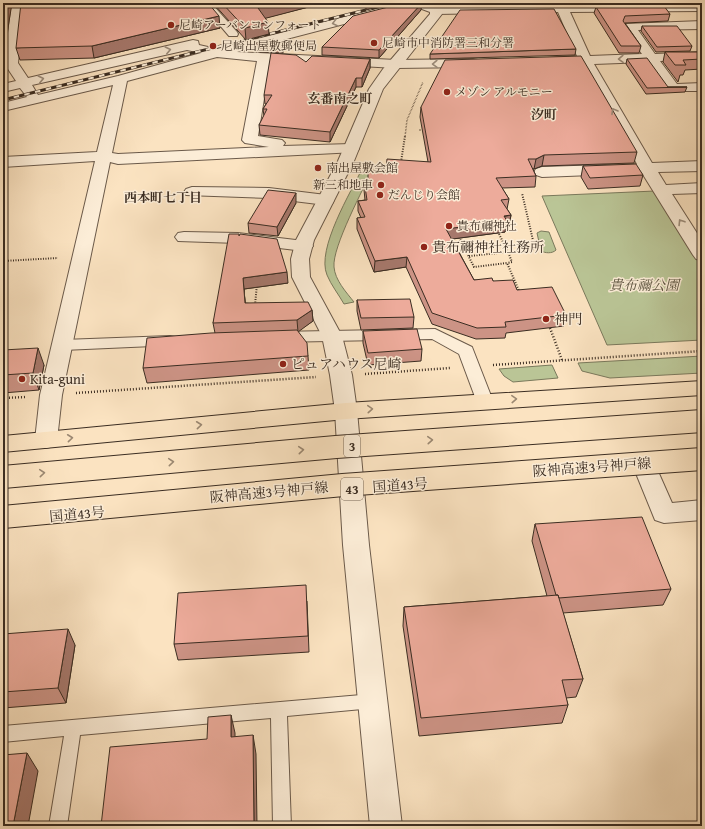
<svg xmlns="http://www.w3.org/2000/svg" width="705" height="829" font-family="'Gentium Book Plus','Noto Serif JP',serif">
<rect width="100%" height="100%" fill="#fbe3c1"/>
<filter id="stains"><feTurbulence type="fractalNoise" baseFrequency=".005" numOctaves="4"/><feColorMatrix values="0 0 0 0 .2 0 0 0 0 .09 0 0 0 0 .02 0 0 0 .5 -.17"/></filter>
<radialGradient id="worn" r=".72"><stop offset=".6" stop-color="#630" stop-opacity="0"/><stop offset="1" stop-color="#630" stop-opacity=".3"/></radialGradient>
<path fill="#bac596" stroke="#7a795c" d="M374,166C364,188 332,247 334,267C335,280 346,292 354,302L344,304C339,295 331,285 327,275C316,249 351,192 363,167Z
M655,191L702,268V340L607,345L542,196Z
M541,231L549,232L556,250C552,254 545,253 541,251L537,233Z
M702,356V373L610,378L582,371L578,363Z
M552,365L558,378L513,382L504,376L499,369Z"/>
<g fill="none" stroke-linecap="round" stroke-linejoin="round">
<g stroke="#6b5a4a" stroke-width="2">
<path id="service" d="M373,694L379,696L381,701L379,706L373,708L287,716L291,826H273L271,718L80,735L67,826H49L64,736L3,742V726Z"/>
</g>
<g stroke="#6b5a4a" stroke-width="2">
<path id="pedestrian" d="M201,3H211L237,32L238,34L237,36H229Z
M435,329L472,347L493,401L490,405L484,407L478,405L459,354L432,339L277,342L271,341L269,337L271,333L277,332Z
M170,336L176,337L178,341L176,345L63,350L57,349L55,345L57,341L63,340Z"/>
</g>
<g stroke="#6b5a4a" stroke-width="2">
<path id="minor" d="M12,3H24L18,63L28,78L193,40L198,41L199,45L217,49L399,3H419L417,5L237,52L396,60L473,59L478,60L480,63L478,66L473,67L396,68L270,61L258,136L282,140L285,143L283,146L351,144L356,146L359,149L356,152L118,164L110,162L62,395L57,440L54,446L46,448L38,446L35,440L40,395L95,161L3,167V157L97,152L113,85L3,111V103L27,97L20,88L3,92V84L16,81L4,63ZM187,50L201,53L118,76L38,95L32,85ZM217,57L257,61L242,140L245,143L269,147L118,154L112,153L127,81Z
M702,3V11L570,12L590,56L642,54L623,27L625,24L702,21V29L638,30L655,54L702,52V60L660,61L677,84L702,83V91H668L647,62L594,64L652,163L702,161V171L658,172L666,185L702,183V193L672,194L702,241V260L696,259L693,255L642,173L542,177L536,175L534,172L536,169L542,167L637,164L581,64H548L546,61L548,58L577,56L558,12L436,14L430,10L436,6Z
M192,187L269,188L326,195L332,196L334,200L332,204L326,205L269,198L186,195L184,192L186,189Z
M184,232L238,233L304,241L310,242L313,246L310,250L304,251L238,243L178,241L175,237L178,233Z
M645,457L653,460L672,503L702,500V520L664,523L655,520L633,466L637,460Z"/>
</g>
<g stroke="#6b5a4a" stroke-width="2">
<path id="tertiary" d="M409,3H427L440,7L442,14L383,89L354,161L314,240L309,259L310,277L342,336L352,375L357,411L369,545L402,826H370L343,545L335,411L330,375L322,336L292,277L291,259L296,240L338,161L369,89L383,69L430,14V12L411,5Z"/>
</g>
<g stroke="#3b2d22" stroke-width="2">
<path id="trunk" d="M702,381V395L346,419L3,452V436L346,403Z"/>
</g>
<path stroke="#3b2d22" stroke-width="1.5" stroke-dasharray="0.5 1" stroke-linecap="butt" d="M419,130H426
M405,137L407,120L423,82"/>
<path stroke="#3b2d22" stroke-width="2" stroke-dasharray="1 1.5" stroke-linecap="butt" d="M401,162L405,136
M499,234L508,252L535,249L522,193
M458,235L474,267L507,263L520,293
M469,256L508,252L512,262L507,263
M3,261L58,258
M255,305L257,284"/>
<path stroke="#3b2d22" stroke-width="2.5" stroke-dasharray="1 2" stroke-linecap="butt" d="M550,328L562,360
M493,365L702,351
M365,374L450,368
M76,393L316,377
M3,398L27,397"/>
<use href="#service" fill="#fcedd7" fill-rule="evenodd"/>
<use href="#pedestrian" fill="#fcedd7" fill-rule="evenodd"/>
<use href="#minor" fill="#fcedd7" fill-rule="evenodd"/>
<use href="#tertiary" fill="#fcedd7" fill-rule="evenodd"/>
<use href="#trunk" fill="#fbe3c1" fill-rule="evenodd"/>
<g stroke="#3b2d22" stroke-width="3">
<path id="rail" d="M3,100L394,3"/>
</g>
<use href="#rail" stroke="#fcedd7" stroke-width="2" stroke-dasharray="5.5" stroke-linecap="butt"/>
<g stroke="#3b2d22" stroke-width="24" stroke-linecap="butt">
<path id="motorway-bridge" d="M3,477L336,447L702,421
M3,517L343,485L702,459"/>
</g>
<use href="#motorway-bridge" stroke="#fbe3c1" stroke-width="22"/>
</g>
<path fill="#cc9385" stroke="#3b2d22" d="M213,3H324L265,18L269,34L246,40Z
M467,3H548L467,4Z
M596,7L670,14L668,21L625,23L641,46L639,53H619L594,13Z
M421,10L379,58L322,55V47Z
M642,26L692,46L690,51L656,52L641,31Z
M220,28L94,58L20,60L16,48Z
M256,43L283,48V53L260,52L256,48Z
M576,49L575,55L430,59V54Z
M665,52L702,53V69L685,70L683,75H680L678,82L663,62Z
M370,59V68L362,87H356L330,142L260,135L259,125L264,116L263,109L266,104H265L264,95L306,62Z
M627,59L668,87H687L685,92L646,94L626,64Z
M421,107L637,152L634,163L542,166L533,169L536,176L535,187L502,188L509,199L507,209L511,215L509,226H506L505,232L452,239L474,280L493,281L517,290L566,315L564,326L506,333L505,338L476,339L432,324L406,267L374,272L357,229V218H361L358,211V201L365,200L364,190V180H368L386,171L428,162L420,117Z
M583,166L643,175L640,186L588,189L581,177Z
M296,203L278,236L249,233L248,223Z
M239,236L288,283L244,289L245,303L312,310L313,321L298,331L308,356L309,370L147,383L143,368L215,333L213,323Z
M357,300L414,317L413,328L361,330L357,311Z
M363,331L422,349L421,361L368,365L363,343Z
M3,350L44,365L39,390L3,393Z
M535,524L671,589L663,605L563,613L583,679L576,697L566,698L568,705L562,723L419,736L403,626L404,607L547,596L532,541Z
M307,601L309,652L178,660L174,644Z
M3,634L75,645L66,703L3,708Z"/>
<path fill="#a6786c" stroke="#3b2d22" d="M7,3H12L3,59V26Z
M278,3H324L259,20L258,8Z
M366,3H393L366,10Z
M422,3L421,10L379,58V50Z
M219,16L220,28L94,58L92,46Z
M268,22L269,34L246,40L245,28Z
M370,59V68L362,87V78Z
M356,78V87L330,142V132Z
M544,155L542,166L534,169L536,159Z
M296,193V203L278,236L277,227Z
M511,215L509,226H506L505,232L445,240L446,229Z
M407,257L406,267L374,272L375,261Z
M287,272L288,283L244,289L246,314L243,278Z
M312,310L313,321L298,332L297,320Z
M38,348L44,365L39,390L33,373Z
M68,629L75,645L66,703L58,688Z
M231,715L235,733V756L231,737Z
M253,735L256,754L257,826H254Z
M27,753L38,771L28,826H13Z"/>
<path fill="#edab9b" stroke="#3b2d22" d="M3,3H7L3,26Z
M21,3H208L219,16L92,46L16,48Z
M222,3H278L258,8L268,22L245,28Z
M404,3H422L379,50L322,47L353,16Z
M664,6L670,14L625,16L623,21L641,46H621L596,7Z
M554,9L576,49L430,54L460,10Z
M642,26H677L692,46L657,47Z
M274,39L283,48L260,47L256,43Z
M665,52H701L702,53V59L683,60L686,65H675Z
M271,53L296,55L306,62L312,56L370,59L362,78H356L330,132L259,125L267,109H263L272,95H264Z
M581,56L637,152L544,155L536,159H528L536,176L496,178L509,199L501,200L511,215L504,216L507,221L446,229L474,280L492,278L493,281L513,280L517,290L552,287L566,315L505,322L506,327L477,328L432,313L407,257L375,261L357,218L365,217L358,201L367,200L364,180H368V170L386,171L387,159L431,162L421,107L445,60Z
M647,58L668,87H687L647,88L627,59Z
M636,164L643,175L590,178L583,166Z
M268,190L296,193L277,227L248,223Z
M229,234H239V236L240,234L277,239L287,272L243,278L245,303L308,302L312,310L297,320L213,323Z
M410,299L414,317L361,318L357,300Z
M417,329L422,349L368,353L363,331Z
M297,330L307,343L308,356L143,368L147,338L211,333Z
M38,348L33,373L3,375V350Z
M642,517L671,589L559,598L558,595H556L535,524Z
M306,585L308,636L174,644L178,593Z
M558,595L583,679L562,680L568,705L421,718L404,607Z
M68,629L58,688L3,692V634Z
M231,715V737L253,735L254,826H101L110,747L207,739L208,717Z
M27,753L13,826H3V755Z"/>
<defs><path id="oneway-chevron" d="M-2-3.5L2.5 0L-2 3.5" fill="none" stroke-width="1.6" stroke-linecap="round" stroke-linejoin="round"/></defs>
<g stroke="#9c8d7c">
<use href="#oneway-chevron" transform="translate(335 23) rotate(166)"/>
<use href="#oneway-chevron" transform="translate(168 50) rotate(-13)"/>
<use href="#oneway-chevron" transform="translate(621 59) rotate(178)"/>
<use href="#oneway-chevron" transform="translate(435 64) rotate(178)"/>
<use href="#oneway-chevron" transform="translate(41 79) rotate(-13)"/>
<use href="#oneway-chevron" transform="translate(614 111) rotate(-120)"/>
<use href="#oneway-chevron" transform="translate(681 222) rotate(-122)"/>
</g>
<g stroke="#9b8872">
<use href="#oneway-chevron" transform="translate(514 399) rotate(-3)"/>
<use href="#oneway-chevron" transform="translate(370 409) rotate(-4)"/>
<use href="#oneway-chevron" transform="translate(199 425) rotate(-6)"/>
<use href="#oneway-chevron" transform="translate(70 438) rotate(-6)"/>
<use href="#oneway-chevron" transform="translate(430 440) rotate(-4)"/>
<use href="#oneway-chevron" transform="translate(301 450) rotate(-5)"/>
<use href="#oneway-chevron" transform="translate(171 462) rotate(-5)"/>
<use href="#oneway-chevron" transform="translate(42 473) rotate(-5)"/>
</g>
<g fill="#8f2418" stroke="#fcedd7" stroke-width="1.5">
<circle cx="171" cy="25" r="4"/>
<circle cx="374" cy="43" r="4"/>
<circle cx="213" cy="46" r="4"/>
<circle cx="447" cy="92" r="4"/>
<circle cx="318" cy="168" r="4"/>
<circle cx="381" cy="185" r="4"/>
<circle cx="380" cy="195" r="4"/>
<circle cx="449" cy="226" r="4"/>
<circle cx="424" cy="247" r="4"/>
<circle cx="546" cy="319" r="4"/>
<circle cx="283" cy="364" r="4"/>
<circle cx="22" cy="379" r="4"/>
</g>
<g text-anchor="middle" stroke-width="3" stroke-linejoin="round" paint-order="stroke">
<g font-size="12" fill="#3b2d22" stroke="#fcedd7" text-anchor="start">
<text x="179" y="29">尼崎アーバンコンフォート</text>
<text x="382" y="47">尼崎市中消防署三和分署</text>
<text x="221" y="50">尼崎出屋敷郵便局</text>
<text x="455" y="96">メゾン アルモニー</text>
<text x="326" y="172">南出屋敷会館</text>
<text x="373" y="189" text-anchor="end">新三和地車</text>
<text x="388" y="199">だんじり会館</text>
<text x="457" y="230">貴布禰神社</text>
</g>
<g font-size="13" font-weight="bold" fill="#3b2d22" stroke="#fcedd7">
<text x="340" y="103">玄番南之町</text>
<text x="544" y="119">汐町</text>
<text x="163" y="202">西本町七丁目</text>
</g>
<g fill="#fcedd7" stroke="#756758" stroke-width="1">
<rect x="344" y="435" width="16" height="22" rx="3"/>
<rect x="341" y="478" width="22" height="22" rx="3"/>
</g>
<g font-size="13" font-weight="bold" fill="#3b2d22">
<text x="352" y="451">3</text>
<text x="352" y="494">43</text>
</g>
<g font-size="14" fill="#3b2d22" stroke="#fcedd7" text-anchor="start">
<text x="432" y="252">貴布禰神社社務所</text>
<text x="554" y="324">神門</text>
<text x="291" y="369">ピュアハウス尼崎</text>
<text x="30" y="384">Kita-guni</text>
</g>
<g font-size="14" font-style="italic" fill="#5b533f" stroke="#fcedd7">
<text x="644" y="290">貴布禰公園</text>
</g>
<g font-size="14" fill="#3b2d22" stroke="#fcedd7">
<text transform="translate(592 467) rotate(-4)" y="5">阪神高速3号神戸線</text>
<text transform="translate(400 485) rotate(-4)" y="5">国道43号</text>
<text transform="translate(269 492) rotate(-5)" y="5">阪神高速3号神戸線</text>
<text transform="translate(77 514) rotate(-5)" y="5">国道43号</text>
</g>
</g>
<rect width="705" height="829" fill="none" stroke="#fbe3c1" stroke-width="16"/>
<rect x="4" y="4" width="697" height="821" fill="none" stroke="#3b2d22" stroke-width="2"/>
<rect x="8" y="8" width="689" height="813" fill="none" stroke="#3b2d22"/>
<rect width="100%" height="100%" filter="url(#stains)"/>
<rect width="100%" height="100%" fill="url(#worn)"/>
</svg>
